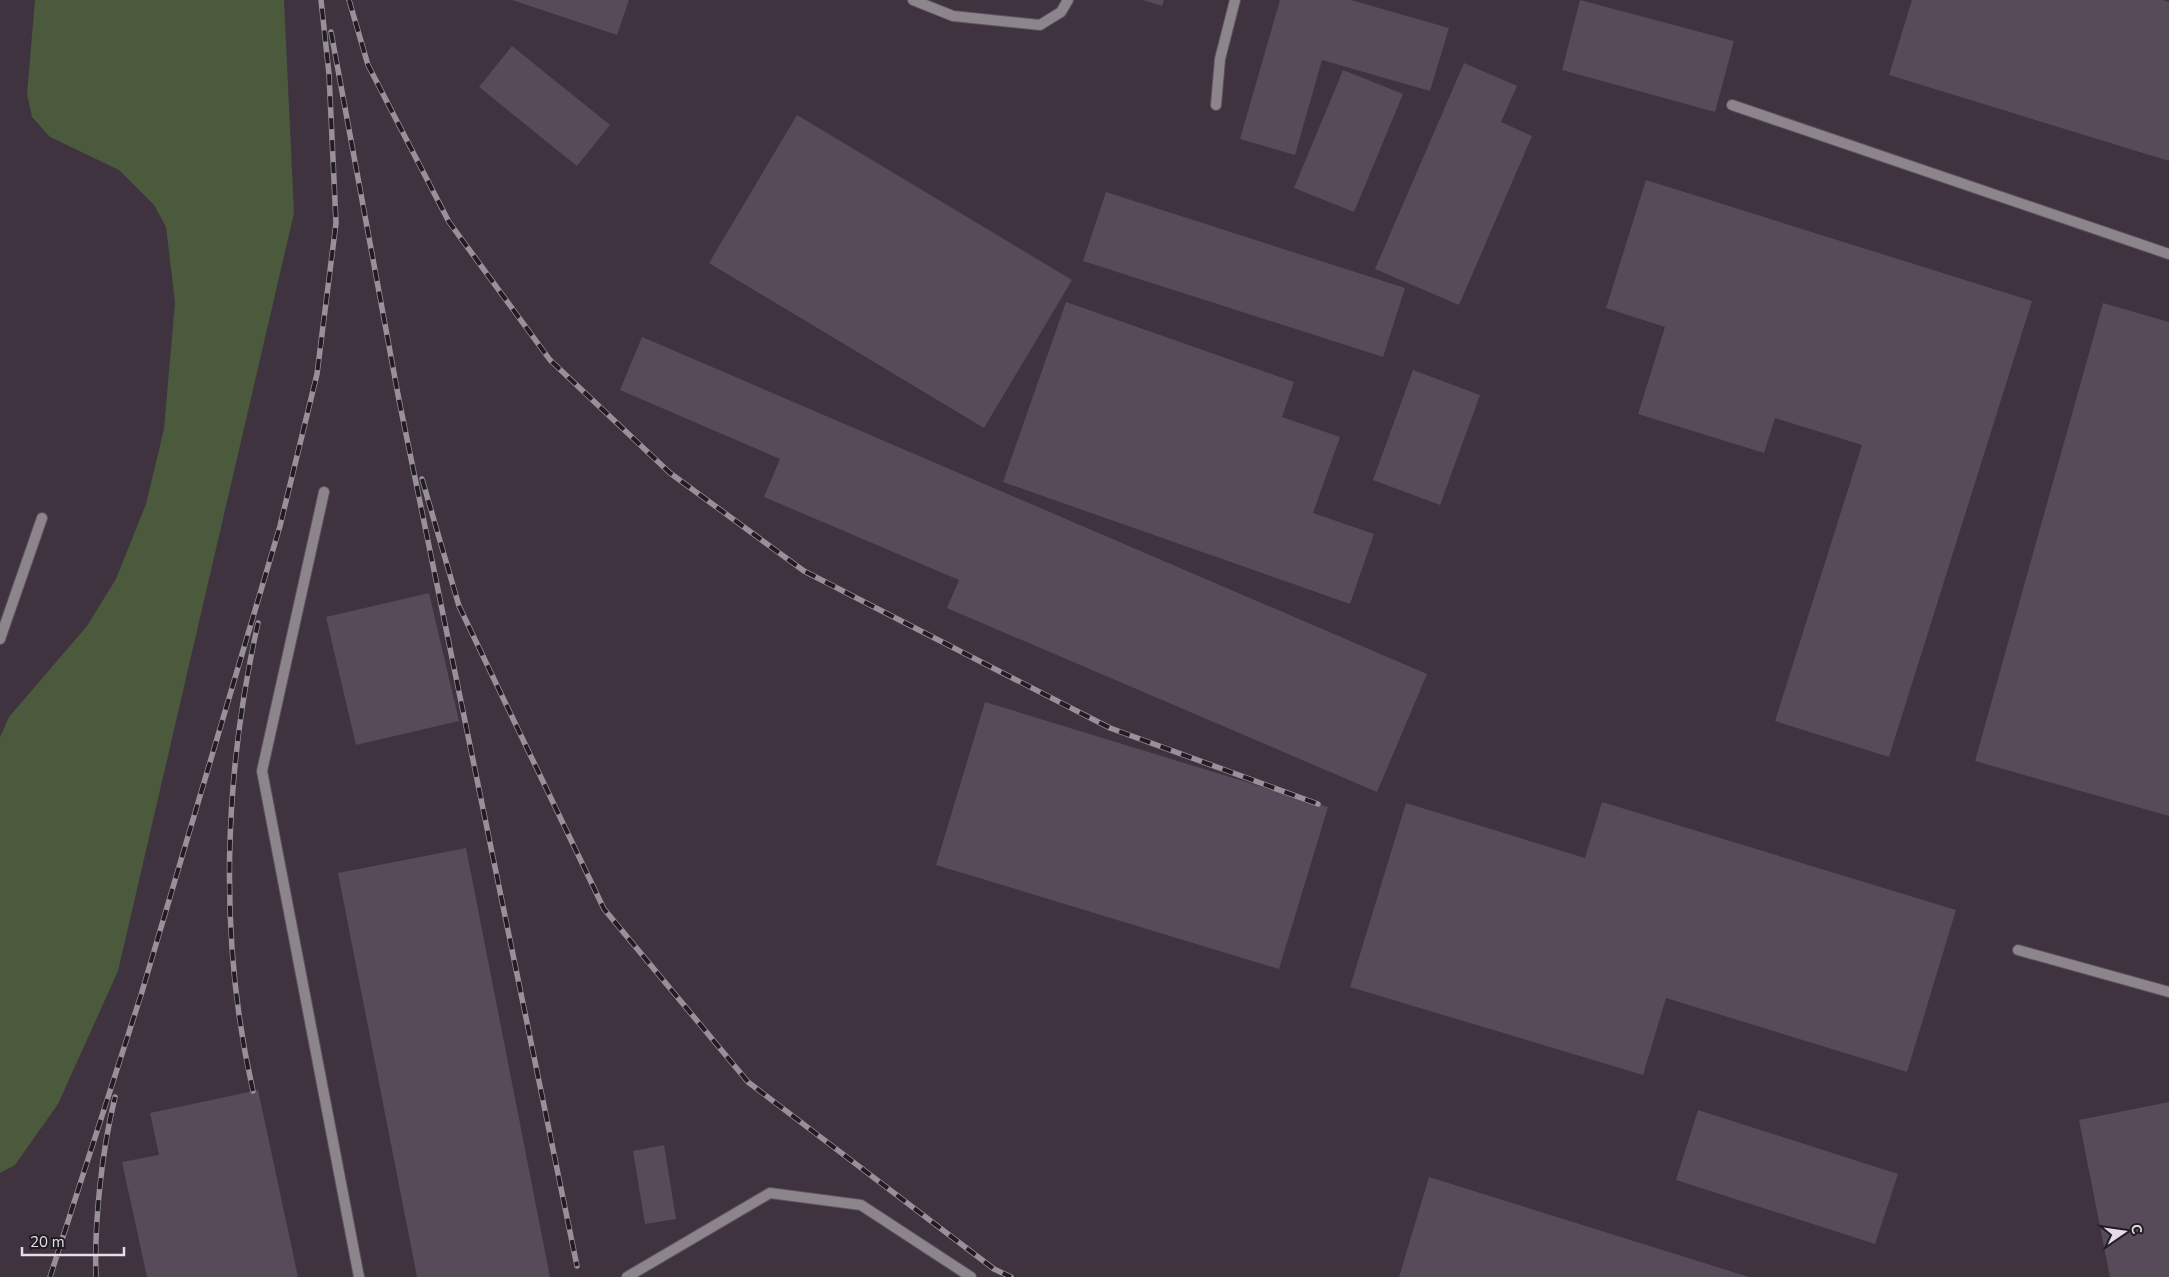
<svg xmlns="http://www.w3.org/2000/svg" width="2169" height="1277" font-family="'Nunito Sans',sans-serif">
<rect width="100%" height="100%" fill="#3f3340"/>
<path fill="#4b593d" d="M35,0H284L294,213L118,971L58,1104L15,1165L0,1173V737L9,717L87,626L116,579L146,504L164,429L175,302L166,227L154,205L119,170L50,137L32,117L27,94Z"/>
<path fill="#574a59" d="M512,0H629L617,35Z
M1143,0H1164L1162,6Z
M1280,0H1351L1449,28L1430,91L1322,60L1295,155L1240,139Z
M1580,0L1734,41L1715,112L1562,70Z
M1912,0H2163L2169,2V161L1889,75Z
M512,46L610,125L577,166L479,87Z
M1464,63L1517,86L1501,122L1532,136L1459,305L1375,269Z
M1343,70L1403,94L1354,212L1294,188Z
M797,115L1072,280L984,428L709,263Z
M1646,180L2032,301L1889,757L1775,721L1862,445L1775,418L1764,453L1638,414L1665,327L1606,308Z
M1106,192L1405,288L1383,357L1083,261Z
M1066,302L1294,382L1282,417L1340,437L1313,513L1374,534L1350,604L1003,482Z
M2103,303L2169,322V816L1975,761Z
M642,337L1427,674L1377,792L947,608L959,580L764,497L780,459L620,390Z
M1413,370L1480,395L1440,505L1373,480Z
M429,593L459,721L356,745L326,617Z
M985,702L1328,807L1279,969L936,865Z
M1602,802L1956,910L1907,1072L1666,998L1643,1075L1350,987L1406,803L1585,858Z
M466,848L550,1277H417L338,873Z
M258,1090L298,1277H147L122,1162L159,1155L150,1113Z
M2169,1102V1277H2110L2079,1120Z
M1698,1110L1898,1174L1875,1244L1676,1180Z
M664,1145L676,1219L645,1224L633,1151Z
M1429,1177L1749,1277H1399Z"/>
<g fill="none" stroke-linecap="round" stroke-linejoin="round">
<g stroke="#5d525e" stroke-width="12">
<path id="service" d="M913,0L953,16L1040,25L1061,12L1068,0
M1216,105L1220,59L1235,0
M1732,105L2169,254
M324,492L262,771L359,1277
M0,639L42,518
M2018,950L2169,992
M627,1277L770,1193L861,1205L971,1277"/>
</g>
<use href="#service" stroke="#8c858c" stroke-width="10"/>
<g stroke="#99909a" stroke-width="5.5">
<path id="rail" d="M349,0L368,65L449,222L550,360L670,473L804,571L1110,728L1318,804
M331,32L399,400L577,1266
M422,479L459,606L604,909L748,1082L994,1269L1011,1277
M253,1091C218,938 224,775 258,623
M50,1277L141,995L280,526L317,374L336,223L329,74L321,0
M96,1277C94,1222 102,1150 115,1097"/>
</g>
<use href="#rail" stroke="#221d23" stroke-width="4" stroke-dasharray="11" stroke-linecap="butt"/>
</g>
<g transform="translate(2124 1232) rotate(77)" stroke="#221d23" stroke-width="4" paint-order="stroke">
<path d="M0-4L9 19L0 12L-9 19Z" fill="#e4dde5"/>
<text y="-8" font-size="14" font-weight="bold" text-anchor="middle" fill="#e4dde5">С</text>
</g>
<path d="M22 1247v8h102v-8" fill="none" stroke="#e4dde5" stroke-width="2.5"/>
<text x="30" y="1247" font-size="15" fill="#e4dde5" stroke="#221d23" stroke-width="4" paint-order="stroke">20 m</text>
</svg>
